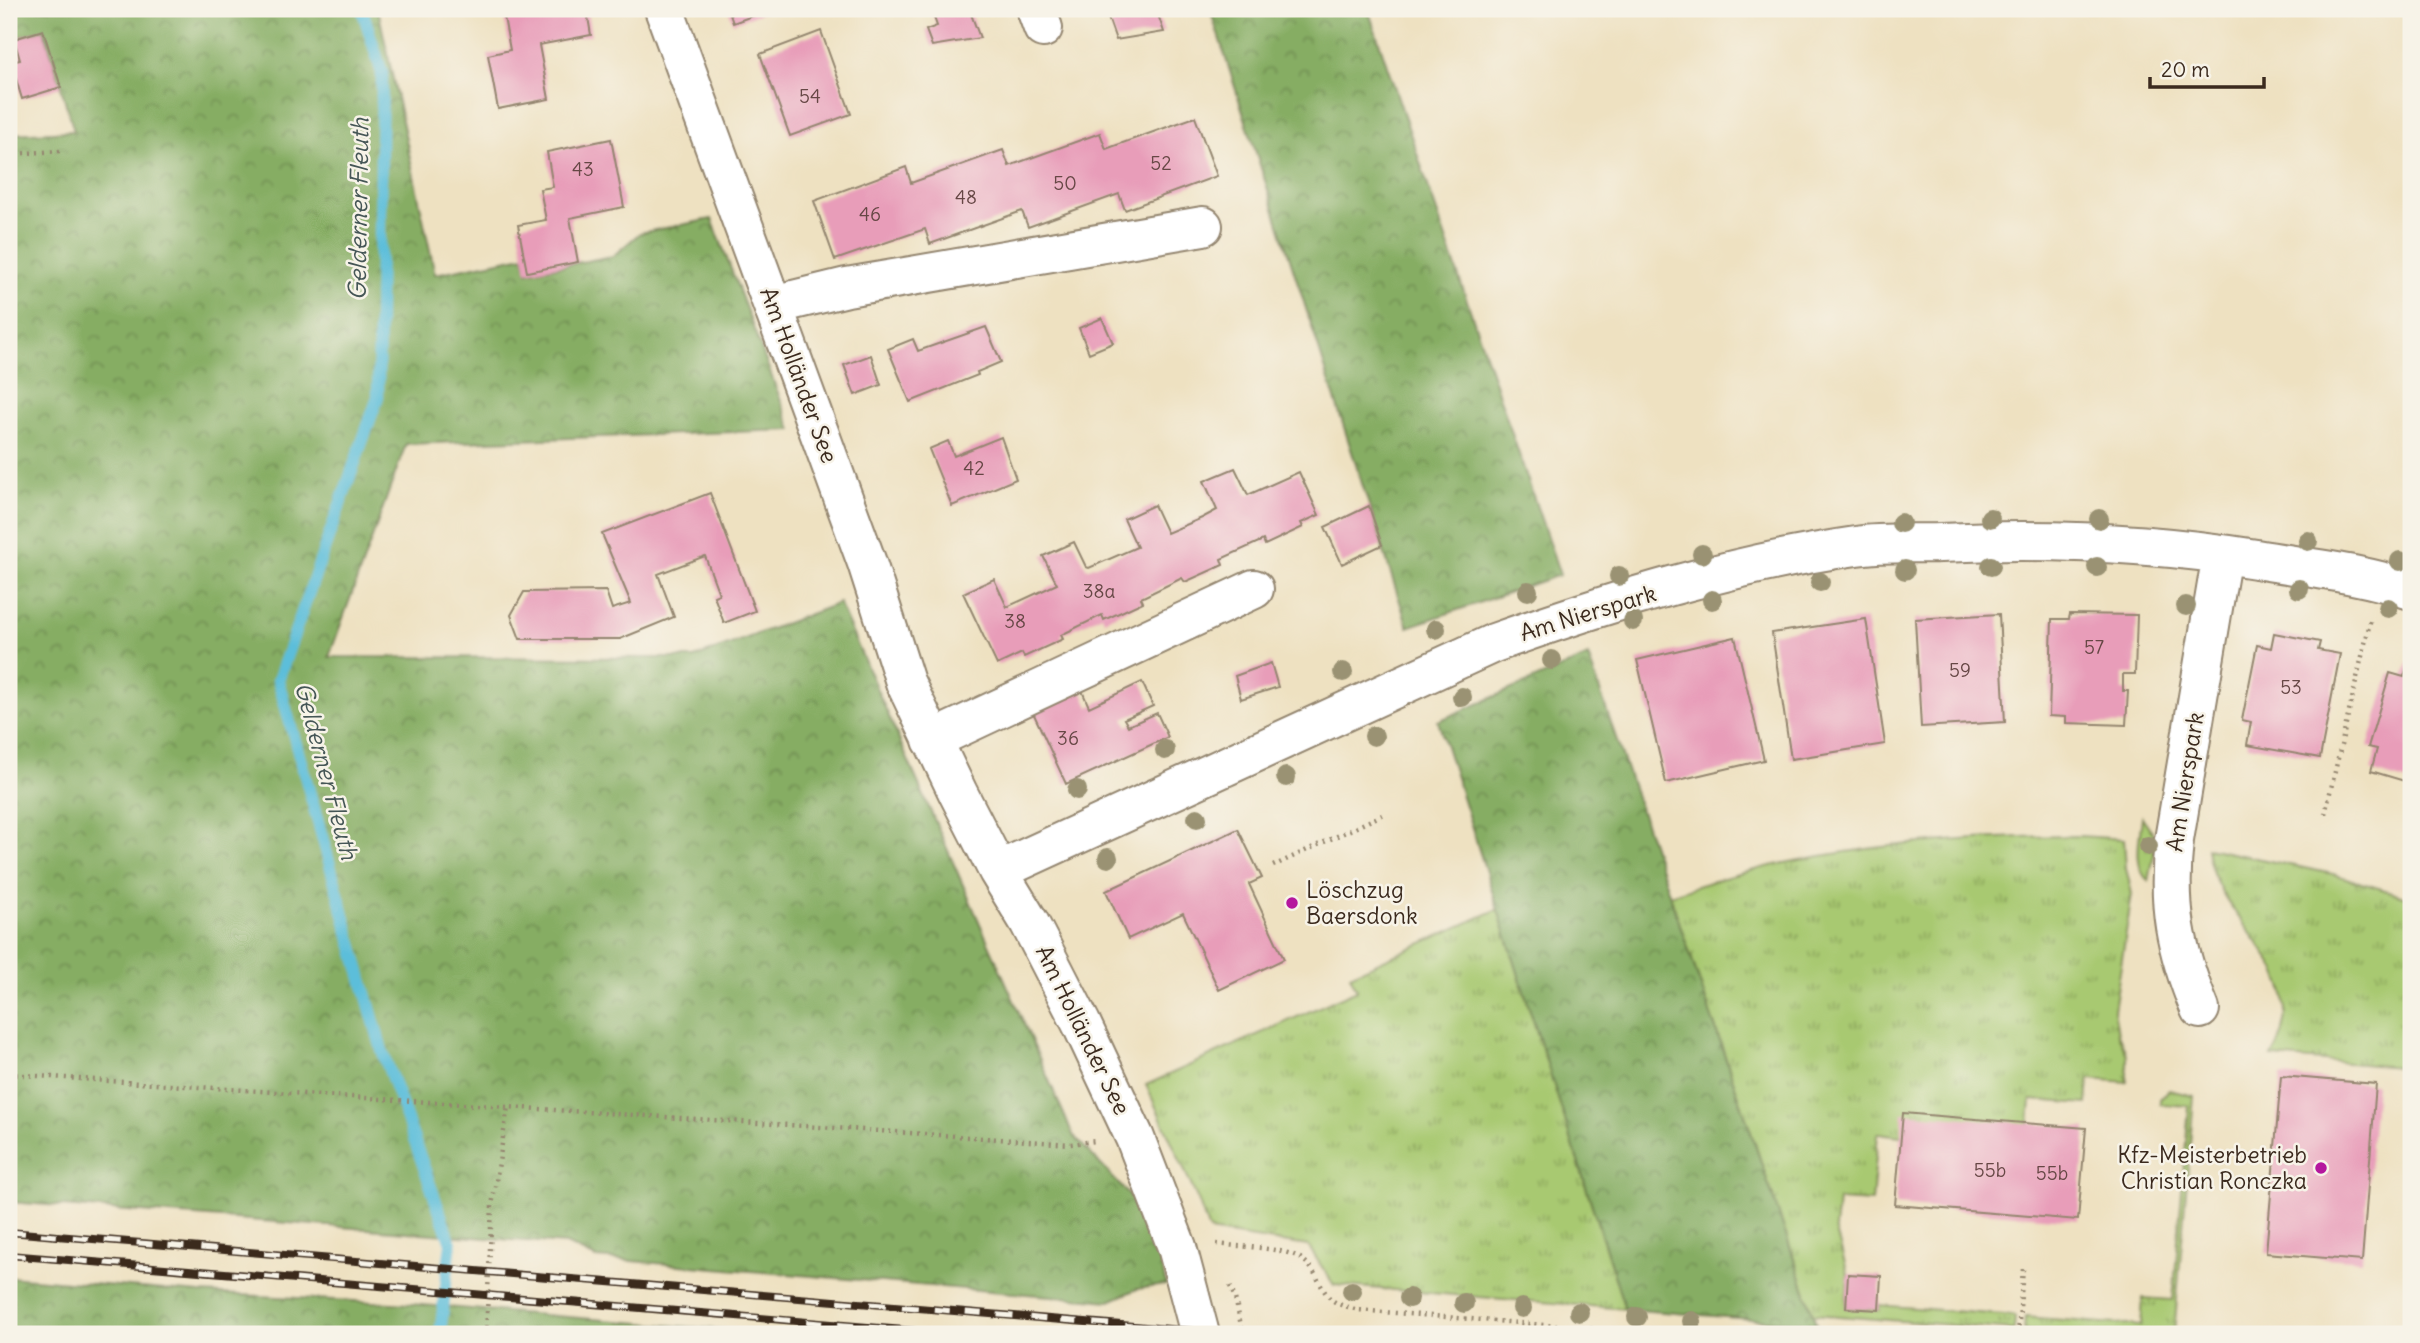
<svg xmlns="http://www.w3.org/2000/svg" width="2420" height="1343" font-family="Delius,sans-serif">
<defs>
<pattern id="grass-tufts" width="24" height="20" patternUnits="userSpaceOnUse" patternTransform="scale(1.75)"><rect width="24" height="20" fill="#a8c971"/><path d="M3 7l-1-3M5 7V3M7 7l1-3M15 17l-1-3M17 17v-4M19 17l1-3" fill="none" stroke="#8aa35c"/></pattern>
<pattern id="forest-crowns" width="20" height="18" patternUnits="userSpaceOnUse" patternTransform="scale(1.75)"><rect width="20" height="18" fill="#86ad63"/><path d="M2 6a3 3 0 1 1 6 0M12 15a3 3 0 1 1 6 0" fill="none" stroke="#6f8d51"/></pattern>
</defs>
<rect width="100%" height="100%" fill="#f7f3e8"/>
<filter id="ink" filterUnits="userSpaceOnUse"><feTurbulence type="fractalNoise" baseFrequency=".0143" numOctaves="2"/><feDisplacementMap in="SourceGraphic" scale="14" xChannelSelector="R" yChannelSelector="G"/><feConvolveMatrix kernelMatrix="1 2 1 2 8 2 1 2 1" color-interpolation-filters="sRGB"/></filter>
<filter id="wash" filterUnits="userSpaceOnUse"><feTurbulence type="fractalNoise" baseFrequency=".00686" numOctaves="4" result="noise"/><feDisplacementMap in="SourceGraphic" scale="28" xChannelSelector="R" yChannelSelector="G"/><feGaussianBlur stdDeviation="1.57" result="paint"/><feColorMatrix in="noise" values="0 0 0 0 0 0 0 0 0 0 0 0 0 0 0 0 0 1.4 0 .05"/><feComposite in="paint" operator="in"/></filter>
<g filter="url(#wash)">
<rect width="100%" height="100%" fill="#eee1c1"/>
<path fill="url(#grass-tufts)" stroke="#727a48" stroke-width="2" d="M2142,817L2157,839L2149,881C2132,868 2140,836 2142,817Z
M2080,836L2124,839L2126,868L2132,894L2114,1010L2118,1034L2127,1055V1082L2089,1079L2087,1104L2031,1100L2029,1124L1901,1136L1878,1133L1872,1202L1838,1200L1835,1228L1848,1274L1846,1308L1879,1310V1305L2015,1316L2014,1330L1813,1314L1670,895C1802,848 1941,837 2080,836Z
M2207,848L2333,874L2411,898V1068L2272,1057C2324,967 2215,928 2207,848Z
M1498,909L1625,1309L1334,1285L1308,1246L1209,1231L1198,1200L1146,1085L1357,990L1350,975Z
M2169,1090L2194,1096L2174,1334H2066L2024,1331L2025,1317L2141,1326L2143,1298L2173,1300L2189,1106L2160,1104V1099Z"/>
<path fill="url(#forest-crowns)" stroke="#606c40" stroke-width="2" d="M9,9H378L435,274L524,256L528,272L613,256L640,233L712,219L792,430L406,444L329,657L694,658L839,603L1073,1135L1144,1211L1155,1240L1166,1285L1137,1289L1110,1301L596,1258L566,1244L9,1202V134L74,131L44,30L9,40Z
M1210,9H1368L1560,575L1408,627Z
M1588,656L1813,1314L1816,1324L1625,1309L1438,721Z
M9,1277L201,1293L411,1304L775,1334H9Z"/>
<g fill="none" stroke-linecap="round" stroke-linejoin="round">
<path stroke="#5bbeda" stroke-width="12" d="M362,9L382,73L378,397L278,680L382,1050L451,1243L440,1334"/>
</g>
<g id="blocks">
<path fill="#e89db9" d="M516,9H592L587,11L591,35L539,45L549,99L498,109L488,55L510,50L504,17L517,15Z
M728,9H772L733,23Z
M931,9H986L971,14L980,38L932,46L926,30L937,26Z
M1105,9H1156L1164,32L1116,40Z
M43,30L61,87L22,99L11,62L20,60L14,39Z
M821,31L851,114L790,136L760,54Z
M1195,117L1217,176L1125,210L1119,194L1028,227L1022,211L930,244L925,229L835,260L814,201L906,167L911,183L1003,150L1009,166L1100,133L1106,149Z
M611,139L624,207L570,218L578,262L527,272L518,225L546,220L540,189L553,187L547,152Z
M1102,318L1113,343L1089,353L1079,328Z
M986,327L1001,362L977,372L978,375L910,402L888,349L913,339L918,351Z
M871,355L881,385L855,395L844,365Z
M1001,437L1016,479L952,506L929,449L948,441L954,456Z
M1235,468L1248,495L1299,472L1319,515L1301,523L1303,527L1265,545L1263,540L1221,559L1223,565L1185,582L1182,578L1141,598L1143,602L1104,620L1102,615L1061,635L1063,639L1024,657L1022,653L997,665L963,593L994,579L1007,607L1057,584L1043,556L1074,542L1086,567L1089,568L1137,547L1124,519L1154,505L1167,533L1202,518L1217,510L1204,481Z
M710,493L755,611L724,623L714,596L719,594L705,556L658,574L674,617L620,639H520L511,615L524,592L606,591L612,609L631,603L602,534Z
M1369,506L1382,545L1342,564L1325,527Z
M1999,614L2005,722L1921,727L1915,619Z
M2070,614L2137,615L2135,674H2123V691H2128L2126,725L2066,723V717L2049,716L2052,619H2069Z
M1866,619L1885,744L1791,759L1772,633Z
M2274,633L2320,642L2318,650L2340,654L2320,758L2247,745L2251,722L2242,720L2257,645L2271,648Z
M1735,637L1764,760L1666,783L1637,660Z
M1271,663L1278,687L1241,699L1235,676Z
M2408,663L2411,664V783L2371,771L2377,749L2368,747L2390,673L2404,677Z
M1142,682L1153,706L1124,719L1128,726L1157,713L1168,737L1066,784L1031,708L1080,686L1089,707Z
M1238,829L1262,878L1249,884L1284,959L1219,990L1183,913L1128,939L1106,891Z
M2281,1076L2376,1084L2362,1261L2266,1253Z
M1903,1113L2086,1128L2078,1220L1895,1205Z
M1848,1274L1881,1276L1879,1310L1846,1308Z"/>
</g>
</g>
<g filter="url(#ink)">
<use href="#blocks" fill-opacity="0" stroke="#948670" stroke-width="2"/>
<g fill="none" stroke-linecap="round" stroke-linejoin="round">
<g stroke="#948670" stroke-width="42">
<path id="minor" d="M664,9L867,563L905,682L958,793L998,871L1029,922L1081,1023L1135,1138L1177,1247L1200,1334
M1036,9L1043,28
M773,305L847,287L1203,226
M932,740L1254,589
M998,871L1494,643C1612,601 1732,564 1856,546C1883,542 1912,544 1940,543C2046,538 2151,542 2256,559C2308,568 2361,573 2411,590
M2200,1009C2175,948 2167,906 2174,840L2222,554"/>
</g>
<path stroke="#948670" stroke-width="4.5" stroke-dasharray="2 5" stroke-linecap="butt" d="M9,154L60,151
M2325,814L2371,618
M1273,866L1382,815
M9,1074C362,1099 716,1119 1070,1144L1096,1141
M1217,1244C1239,1247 1287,1247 1303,1260C1317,1270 1320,1290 1332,1300C1340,1306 1349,1307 1358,1310L1657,1334
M1230,1286L1235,1298L1243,1334
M486,1334L492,1206L508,1106
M2018,1334L2023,1269"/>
<use href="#minor" stroke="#fff" stroke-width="38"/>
<g stroke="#3b2a1e" stroke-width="8">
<path id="rail" d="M9,1232L1229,1334
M9,1255L952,1334"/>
</g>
<use href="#rail" stroke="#f7f3e8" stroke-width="5" stroke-dasharray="16" stroke-linecap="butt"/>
</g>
<g fill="#9a9273">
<circle cx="1990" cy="518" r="10"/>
<circle cx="2099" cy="519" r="10"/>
<circle cx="1901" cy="523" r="10"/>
<circle cx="2308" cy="541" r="10"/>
<circle cx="1702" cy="554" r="10"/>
<circle cx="2400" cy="561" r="10"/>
<circle cx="1991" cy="566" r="10"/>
<circle cx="2097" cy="567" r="10"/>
<circle cx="1905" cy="570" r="10"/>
<circle cx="1619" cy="576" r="10"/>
<circle cx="1820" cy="582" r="10"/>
<circle cx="2299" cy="589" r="10"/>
<circle cx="1528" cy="591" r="10"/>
<circle cx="1712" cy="600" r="10"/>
<circle cx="2186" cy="606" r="10"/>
<circle cx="2388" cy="608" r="10"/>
<circle cx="1633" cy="621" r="10"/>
<circle cx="1436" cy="629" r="10"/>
<circle cx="1552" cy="660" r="10"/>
<circle cx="1343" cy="672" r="10"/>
<circle cx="1462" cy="697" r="10"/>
<circle cx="1374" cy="736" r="10"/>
<circle cx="1165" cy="750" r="10"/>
<circle cx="1286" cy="777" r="10"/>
<circle cx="1077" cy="790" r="10"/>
<circle cx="1197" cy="818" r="10"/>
<circle cx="2148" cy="846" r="10"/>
<circle cx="1108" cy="858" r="10"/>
<circle cx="1352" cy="1291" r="10"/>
<circle cx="1409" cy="1298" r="10"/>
<circle cx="1464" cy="1303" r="10"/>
<circle cx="1522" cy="1308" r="10"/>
<circle cx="1579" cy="1312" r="10"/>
<circle cx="1637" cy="1317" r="10"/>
<circle cx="1692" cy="1321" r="10"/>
</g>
</g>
<g fill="#b5179e" stroke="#f7f3e8" stroke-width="2.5">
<circle cx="1292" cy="903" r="7"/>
<circle cx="2321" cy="1168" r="7"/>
</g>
<g text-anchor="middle" stroke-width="5" stroke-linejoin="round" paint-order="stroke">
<g font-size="19" fill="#664745">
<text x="810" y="103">54</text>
<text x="1161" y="170">52</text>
<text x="583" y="176">43</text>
<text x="1065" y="190">50</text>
<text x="966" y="204">48</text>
<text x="870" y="221">46</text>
<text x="974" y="475">42</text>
<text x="1099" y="598">38a</text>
<text x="1015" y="628">38</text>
<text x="2094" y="654">57</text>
<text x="1960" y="677">59</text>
<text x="2291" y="694">53</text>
<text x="1068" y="745">36</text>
<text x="1990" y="1177">55b</text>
<text x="2052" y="1180">55b</text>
</g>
<g font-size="23" fill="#3b2a1e" stroke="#f7f3e8">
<text transform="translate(799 375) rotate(70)" y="8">Am Holländer See</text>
<text transform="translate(1588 613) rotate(-17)" y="8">Am Nierspark</text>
<text transform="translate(2185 782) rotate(-81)" y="8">Am Nierspark</text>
<text transform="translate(1083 1030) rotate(64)" y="8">Am Holländer See</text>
</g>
<g font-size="23" fill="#3b2a1e" stroke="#f7f3e8" text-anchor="start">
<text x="1306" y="898">Löschzug<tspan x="1306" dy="26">Baersdonk</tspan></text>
<text x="2307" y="1163" text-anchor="end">Kfz-Meisterbetrieb<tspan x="2307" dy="26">Christian Ronczka</tspan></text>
</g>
<g font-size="24" font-style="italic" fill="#455656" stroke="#f7f3e8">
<text transform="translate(359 209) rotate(-89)" y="8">Gelderner Fleuth</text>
<text transform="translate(326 771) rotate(75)" y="8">Gelderner Fleuth</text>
</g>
</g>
<rect width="2420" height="1343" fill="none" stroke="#f7f3e8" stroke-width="35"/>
<path d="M2150 77v10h114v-10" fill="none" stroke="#3b2a1e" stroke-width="3.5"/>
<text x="2161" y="77" font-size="21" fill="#3b2a1e" stroke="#f7f3e8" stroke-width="5" paint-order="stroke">20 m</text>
</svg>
